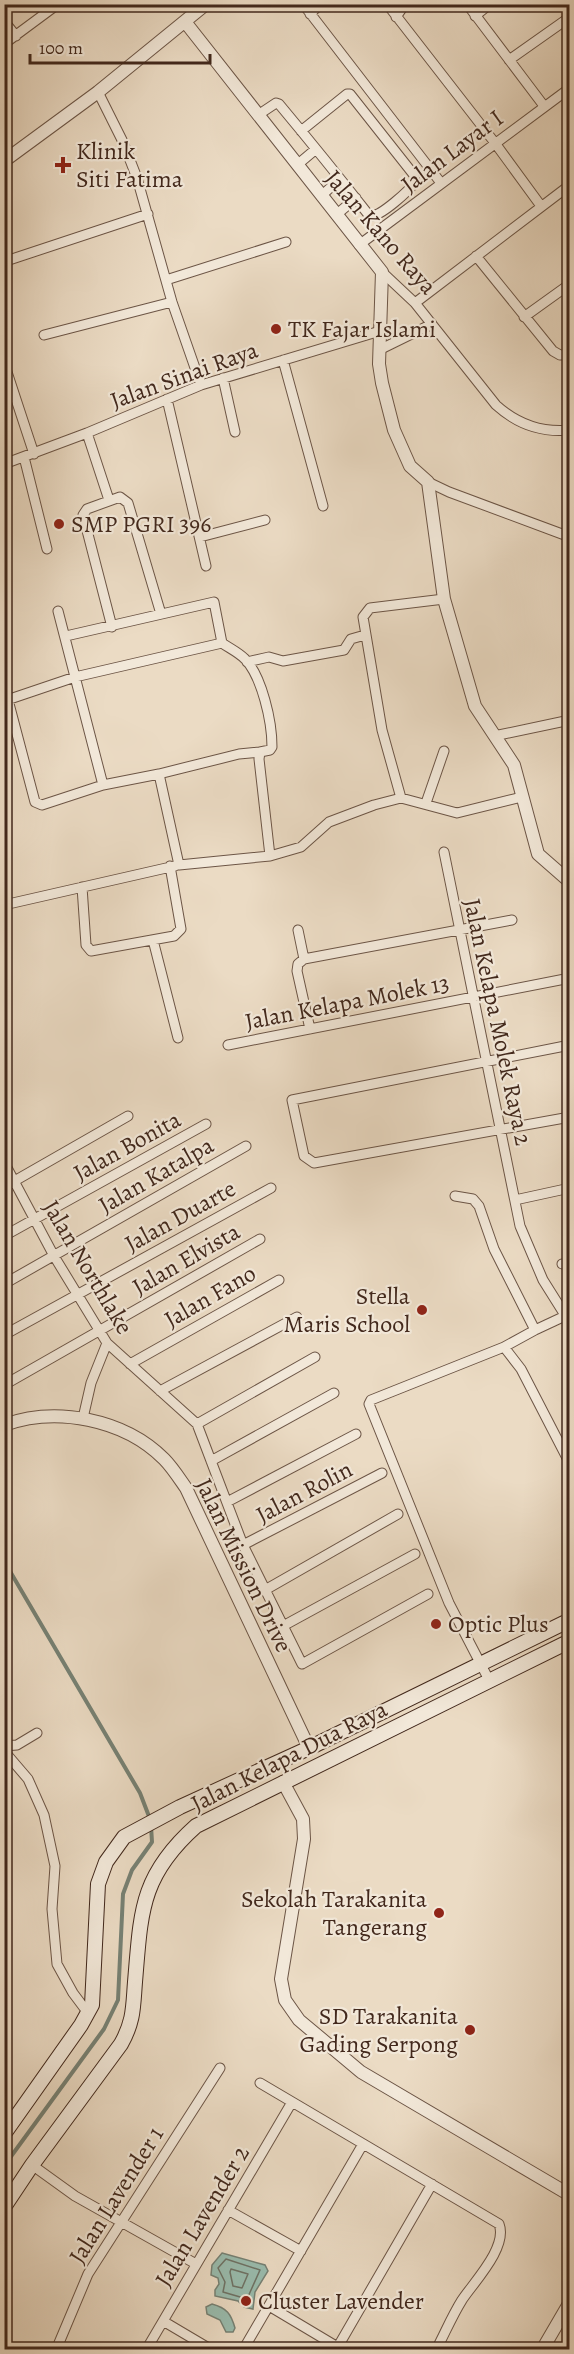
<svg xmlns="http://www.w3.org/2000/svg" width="574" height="2354" font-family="Alegreya,serif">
<rect width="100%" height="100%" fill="#ebdbc4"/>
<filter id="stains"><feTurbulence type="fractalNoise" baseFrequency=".00333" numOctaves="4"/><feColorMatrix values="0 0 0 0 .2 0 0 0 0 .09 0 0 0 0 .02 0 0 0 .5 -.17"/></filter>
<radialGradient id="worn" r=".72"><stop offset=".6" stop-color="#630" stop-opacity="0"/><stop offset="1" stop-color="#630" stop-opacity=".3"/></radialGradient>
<path fill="#99bcae" stroke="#768174" stroke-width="1.5" d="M222,2253L265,2265L268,2271L255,2292L253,2309L244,2307L238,2301L215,2296V2290L219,2284L218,2278L211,2275L212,2265Z
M212,2304C227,2308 231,2314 235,2328L233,2332H226L220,2320L207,2314L206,2307Z"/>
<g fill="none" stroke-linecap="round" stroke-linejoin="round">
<path stroke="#6e7265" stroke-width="1.5" d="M226,2259L260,2270L247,2299L223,2292L225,2282L218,2268Z
M231,2269L248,2274L242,2288L233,2286L230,2272Z"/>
<path stroke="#768174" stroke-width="4" d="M4,1561L140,1793L150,1819
M4,2166L104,2029L118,2000L123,1894L132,1870L152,1842L151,1826"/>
<g stroke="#6c5546" stroke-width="11">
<path id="minor" d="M303,4L441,183
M387,4L495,143L541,206
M467,4L544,106
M310,14L320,4
M475,16L490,4
M396,17L405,4
M4,21L16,36
M4,44L58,4
M509,60L570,17
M98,92L123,142L137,178L172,302L201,385
M258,115L276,103L279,104C309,140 339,177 368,214L371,216C381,216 409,191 415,182L414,175L350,94H347L301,131
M297,165L316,149
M321,196L340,179
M336,215L356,198
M359,245L570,88
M476,256L553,351L560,355H570
M6,261L148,214
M382,272L415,303L496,405C517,424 541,433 570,430
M166,280L286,242
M415,303L570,185
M524,317L570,284
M44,335L172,302
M379,350L432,324
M283,360L323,506
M4,363L34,454
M223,378L235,432
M167,399L206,566
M87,433L109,500
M24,457L47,549
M4,464L87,433L201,385L380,331
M428,482L449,492L570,537
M200,537L265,520
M112,627L83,515L87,509L120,497L128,503L161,614
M66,636L214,602L222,643
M247,662L269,657L283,661L344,650L351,639L365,635
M8,700L35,802L42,805L103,785L58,611
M4,701L75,677L222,643C229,648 238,652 245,659C262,677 272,721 272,747L270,750L260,752L259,759L270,856
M494,736L570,720
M159,774L239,754L260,752
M103,785L159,774L179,865L270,856L301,847L329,822L374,805L401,798L457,813L522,797
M401,798L382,730L363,617L370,608L444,599
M426,803L444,751
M444,852L520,1226L543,1280L570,1323
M82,887L86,945L91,951L174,936L181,929L170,866
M4,905L175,866
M298,930L304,959
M153,940L178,1038
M310,1029L297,971L298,964L304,959L512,920
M228,1045L570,978
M570,1045L292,1100L304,1156L314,1163L570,1117
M4,1162L54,1256L107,1343L197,1424L243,1545L302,1664L428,1594
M4,1187L128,1116
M455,1196L473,1199L479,1206L494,1249L535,1330L504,1347L371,1400L369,1404L449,1603L489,1680
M515,1200L570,1188
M4,1236L206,1124
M562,1264L570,1263
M4,1284L246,1146
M535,1330L565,1316
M4,1335L271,1188
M504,1347L521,1369L567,1458
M130,1364L279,1280
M4,1385L260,1239
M160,1391L297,1317
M83,1418L91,1383L107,1343
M197,1424L315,1357
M211,1461L334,1393
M227,1502L356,1434
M243,1545L382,1473
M265,1590L398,1514
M283,1626L415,1554
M4,1746L17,1745L37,1733
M4,1751L28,1779L44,1815L55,1866L52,1909L57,1964L73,1993L88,2013
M260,2083L499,2224C508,2247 474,2282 462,2300C452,2316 445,2333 436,2350
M32,2165L75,2196L196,2264
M228,2210L301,2251
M269,2306L341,2349
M163,2321L212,2350
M56,2350L88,2274L220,2068
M146,2350L292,2102
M243,2350L363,2144
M336,2350L432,2184"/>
</g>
<g stroke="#6c5546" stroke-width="14">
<path id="tertiary" d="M186,23L382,272L379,364L382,383L394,430L410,466L428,482L444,599L475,706L514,765L538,854L570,882
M4,161L98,92L206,4
M4,1425C56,1406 124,1419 164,1459C172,1467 179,1478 186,1488L309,1748
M283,1782L303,1819L304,1839L281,1979L285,2000L299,2020L361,2072L570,2195
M542,2350L570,2302"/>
</g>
<g stroke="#42281c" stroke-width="16">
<path id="secondary" d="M4,2134L81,2025L92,2005L98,1884L106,1862L124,1837L180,1807L309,1748L570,1620
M4,2207L32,2165L121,2044C134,2021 133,2007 135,1982C141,1912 140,1876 196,1826L570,1641"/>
</g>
<use href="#minor" stroke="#f2e8d9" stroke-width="9"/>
<use href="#tertiary" stroke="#f2e8d9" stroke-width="12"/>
<use href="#secondary" stroke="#f2e8d9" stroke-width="14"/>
</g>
<g fill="#8f2418" stroke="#f2e8d9" stroke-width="2">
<path d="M60 156h6v6h6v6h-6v6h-6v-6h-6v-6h6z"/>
<circle cx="276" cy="329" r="6"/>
<circle cx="59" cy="524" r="6"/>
<circle cx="422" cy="1310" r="6"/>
<circle cx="436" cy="1624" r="6"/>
<circle cx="439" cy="1913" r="6"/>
<circle cx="470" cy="2030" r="6"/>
<circle cx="246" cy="2301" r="6"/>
</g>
<g text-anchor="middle" stroke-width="4.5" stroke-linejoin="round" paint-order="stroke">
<g font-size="24" fill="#42281c" stroke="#f2e8d9" text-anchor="start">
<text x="76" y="159">Klinik<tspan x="76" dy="28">Siti Fatima</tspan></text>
<text x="288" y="337">TK Fajar Islami</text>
<text x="71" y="532">SMP PGRI 396</text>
<text x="410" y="1304" text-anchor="end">Stella<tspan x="410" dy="28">Maris School</tspan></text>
<text x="448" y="1632">Optic Plus</text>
<text x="427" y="1907" text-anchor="end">Sekolah Tarakanita<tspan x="427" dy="28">Tangerang</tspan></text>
<text x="458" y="2024" text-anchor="end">SD Tarakanita<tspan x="458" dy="28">Gading Serpong</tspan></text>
<text x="258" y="2309">Cluster Lavender</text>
</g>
<g font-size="24" fill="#42281c" stroke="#f2e8d9">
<text transform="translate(452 151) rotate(-37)" y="8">Jalan Layar I</text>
<text transform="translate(381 232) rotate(49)" y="8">Jalan Kano Raya</text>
<text transform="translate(184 375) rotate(-20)" y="8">Jalan Sinai Raya</text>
<text transform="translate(347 1002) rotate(-11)" y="8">Jalan Kelapa Molek 13</text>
<text transform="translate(498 1022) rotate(78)" y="8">Jalan Kelapa Molek Raya 2</text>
<text transform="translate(127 1146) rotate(-29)" y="8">Jalan Bonita</text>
<text transform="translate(156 1175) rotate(-30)" y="8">Jalan Katalpa</text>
<text transform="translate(180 1216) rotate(-29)" y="8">Jalan Duarte</text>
<text transform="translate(186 1259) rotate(-30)" y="8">Jalan Elvista</text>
<text transform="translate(88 1267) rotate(59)" y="8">Jalan Northlake</text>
<text transform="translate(210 1296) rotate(-30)" y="8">Jalan Fano</text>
<text transform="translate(304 1492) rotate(-28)" y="8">Jalan Rolin</text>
<text transform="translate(244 1565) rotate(64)" y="8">Jalan Mission Drive</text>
<text transform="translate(289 1756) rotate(-27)" y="8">Jalan Kelapa Dua Raya</text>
<text transform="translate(116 2195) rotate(-58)" y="8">Jalan Lavender 1</text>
<text transform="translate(202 2216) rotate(-59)" y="8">Jalan Lavender 2</text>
</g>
</g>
<rect width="574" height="2354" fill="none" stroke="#ebdbc4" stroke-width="24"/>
<rect x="6" y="6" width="562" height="2342" fill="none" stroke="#42281c" stroke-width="3"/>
<rect x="12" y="12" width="550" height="2330" fill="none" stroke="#42281c" stroke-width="1.5"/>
<path d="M30 54v9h180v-9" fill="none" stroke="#42281c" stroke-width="3"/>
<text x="39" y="54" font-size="18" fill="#42281c" stroke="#f2e8d9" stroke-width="4.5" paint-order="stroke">100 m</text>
<rect width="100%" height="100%" filter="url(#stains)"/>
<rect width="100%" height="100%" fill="url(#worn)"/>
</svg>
